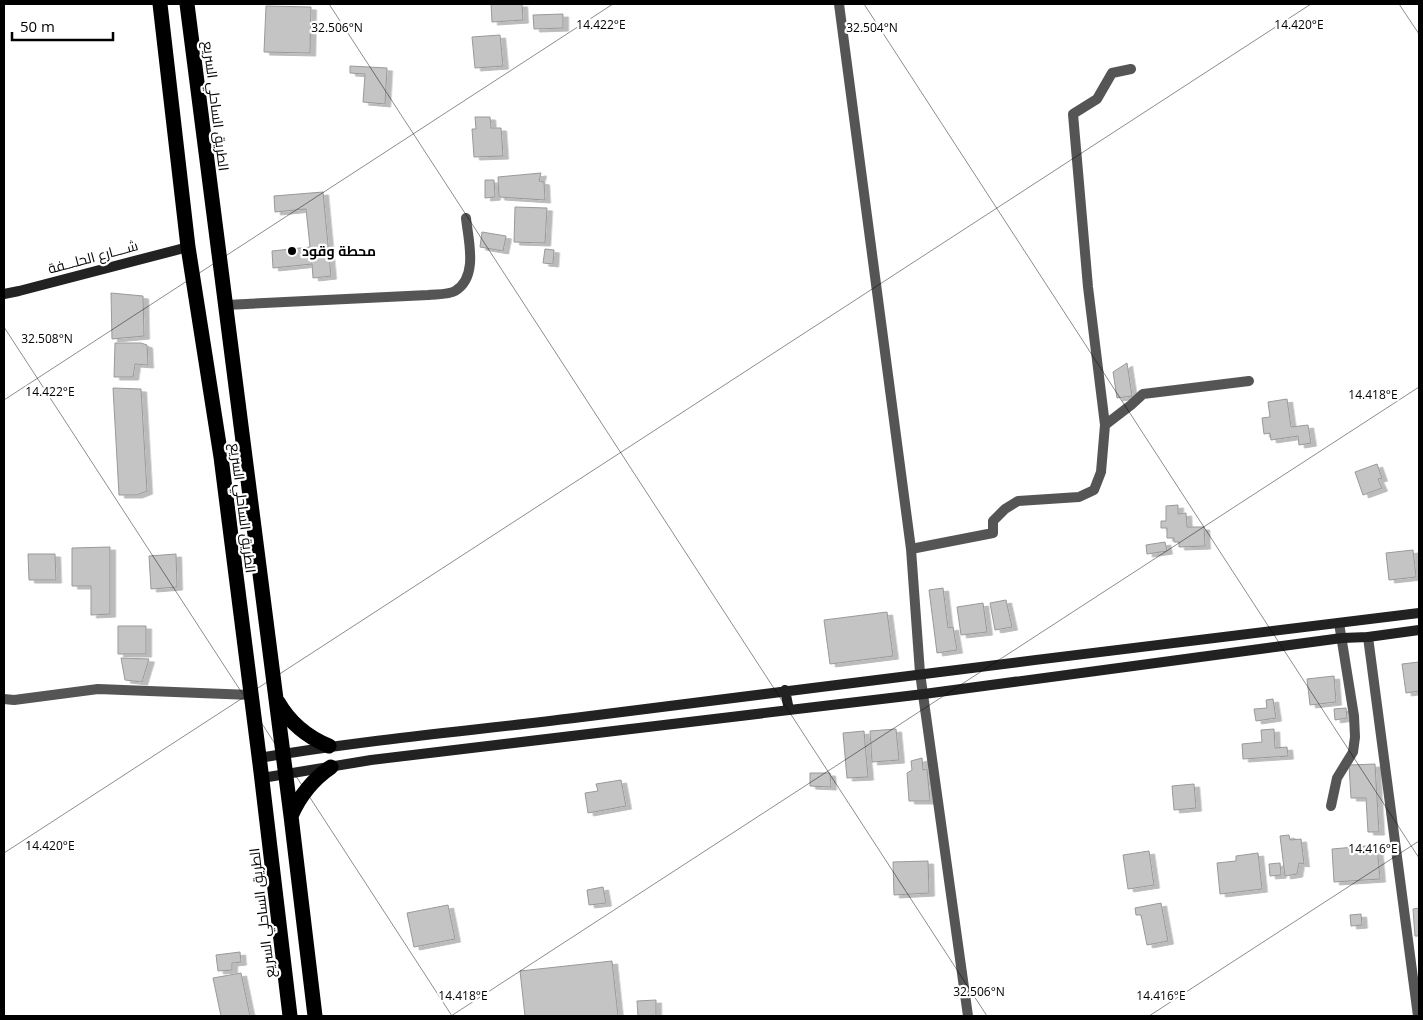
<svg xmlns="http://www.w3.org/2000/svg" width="1423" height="1020" font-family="'Open Sans',Cairo,sans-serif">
<defs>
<filter id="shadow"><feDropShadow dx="5.5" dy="3" stdDeviation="0" flood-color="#0004"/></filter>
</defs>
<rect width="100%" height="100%" fill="#fff"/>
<path fill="#c4c4c4" stroke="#999" filter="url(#shadow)" d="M491,4H522L523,20L492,22Z
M266,6L311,7L310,53L264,52Z
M563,14V28L534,29L533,15Z
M500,35L503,66L475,68L472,37Z
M350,66L387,68L385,104L363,102L365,74L350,73Z
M475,117H490L491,128H501L503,156L474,157L472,129H476Z
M541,173L539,181L544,182L545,200L499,197L498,177Z
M485,180H494L495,197L485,198Z
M323,192L331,276L313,278L312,264L273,268L272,251L310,247L306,209L275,212L274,196Z
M515,207L547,208L545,243L514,242Z
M482,232L506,236L503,251L480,247Z
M545,249L554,250L553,264L543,263Z
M111,293L143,296L144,336L112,339Z
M115,343H141L147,345L148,365L135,364L133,377H114Z
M1127,363L1132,396L1117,398L1113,372Z
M113,388L141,389L147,491L137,495H119Z
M1287,399L1291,427L1308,425L1311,443L1299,445L1298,436L1271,440L1270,433L1264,434L1262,418L1270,417L1268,402Z
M1377,464L1382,478L1378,479L1382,488L1363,495L1355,472Z
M1178,505V514L1186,513L1187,527H1204L1205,546L1179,547V542H1174V538H1167V528H1161V521H1166V506Z
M1165,542L1167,551L1147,554L1146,545Z
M110,547V614L91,615V586H72V548Z
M1413,550L1416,577L1389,580L1386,553Z
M28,554H55L56,580H29Z
M176,554L177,587L151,589L149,556Z
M943,588L948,628L953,627L957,650L937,653L929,590Z
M1006,600L1012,627L995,630L990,603Z
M983,603L987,632L961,635L957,607Z
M887,612L893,656L830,664L824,620Z
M118,626H146V654H118Z
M121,658L149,659L142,682L125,680Z
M1419,662V691L1406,693L1402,664Z
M1334,676L1336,702L1310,705L1307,679Z
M1273,699L1276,718L1256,721L1254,709L1267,708L1266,700Z
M1346,708L1347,718L1335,720L1334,709Z
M896,729L899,760L872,762L870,731Z
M1274,729L1275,748L1287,747L1288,756L1243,759L1242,744L1262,742L1261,730Z
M864,731L868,777L847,778L843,733Z
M922,758L923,770L927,769L930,801H909L907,773L912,770L911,761Z
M1375,764L1379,832H1368L1366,798H1351L1349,765Z
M810,773H830L831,787L810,786Z
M621,780L626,806L588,813L585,793L598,791L596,784Z
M1194,784L1196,808L1174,810L1172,786Z
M1289,835L1290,840L1301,839L1304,864L1299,863L1297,874L1285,876L1280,836Z
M1377,845L1380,879L1334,882L1332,849Z
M1149,851L1154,885L1128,889L1123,855Z
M1258,853L1262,889L1220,894L1217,863L1236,861V856Z
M928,861L929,893L894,895L893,862Z
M1280,863L1281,875L1270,876L1269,864Z
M603,887L606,903L589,905L587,890Z
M1161,903L1168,941L1147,945L1141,915H1136L1135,908Z
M448,905L455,939L414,947L407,913Z
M1419,908V936H1415L1413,909Z
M1361,914L1362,925L1351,926L1350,915Z
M240,952L241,962L232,963V970L218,971L216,955Z
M612,961L618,1016H525L520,971Z
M241,973L250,1016H221L213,978Z
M656,1000V1016H638L637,1001Z"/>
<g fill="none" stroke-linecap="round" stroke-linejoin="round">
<path stroke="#555" stroke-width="10" d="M839,4L911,549L920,673L968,1016
M226,305L428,295C436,294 448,295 455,291C479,277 468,239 466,218
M1105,425L1131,405L1143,394L1249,381
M911,549L993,533V521L1005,509L1018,501L1079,497L1094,490L1101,472L1105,425L1088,287L1073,114L1097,99L1112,73L1131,69
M1368,637L1418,1016
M4,699L14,700L98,689L251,695
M1331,806L1337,778L1353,752L1355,737L1354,716L1339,623"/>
<path stroke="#222" stroke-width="10" d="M4,294L19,291L188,247
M785,690L789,710
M259,758C364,740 469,731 574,718C856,681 1137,648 1419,613
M262,778L371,760L924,694L1342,638L1368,637L1419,630"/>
<path stroke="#000" stroke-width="15" d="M160,4L188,247L221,457L261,772L290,1016
M187,4L291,816L315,1016
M278,702C290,723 307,737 329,746
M291,816C300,795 312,780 331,767"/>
</g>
<path fill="none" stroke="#000" stroke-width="1" stroke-opacity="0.45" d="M329,4L987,1016M864,4L1419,858M1399,4L1419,34M4,327L452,1016M4,400L613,4M4,853L1311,4M451,1016L1419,387M1149,1016L1419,841"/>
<circle fill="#000" stroke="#fff" stroke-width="2" cx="292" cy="251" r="5"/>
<g text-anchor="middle" stroke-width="4.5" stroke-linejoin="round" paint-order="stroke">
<g font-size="14" fill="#000" stroke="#fff">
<text transform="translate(216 106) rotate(83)" y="5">الطريق الساحلي السريع</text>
<text transform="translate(93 257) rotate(-15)" y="5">شــــارع الحلـــفة</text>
<text transform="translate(243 508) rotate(83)" y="5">الطريق الساحلي السريع</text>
<text transform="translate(262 913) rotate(-97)" y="5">الطريق الساحلي السريع</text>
</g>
<g font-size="14" font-weight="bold" fill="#000" stroke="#fff" text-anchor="start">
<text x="302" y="256">محطة وقود</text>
</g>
</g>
<g font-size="12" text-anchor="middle" fill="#000" stroke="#fff" stroke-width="4.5" stroke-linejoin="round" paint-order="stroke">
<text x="601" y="29">14.422°E</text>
<text x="1299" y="29">14.420°E</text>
<text x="337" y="32">32.506°N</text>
<text x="872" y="32">32.504°N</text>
<text x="47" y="343">32.508°N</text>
<text x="50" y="396">14.422°E</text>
<text x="1373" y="399">14.418°E</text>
<text x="50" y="850">14.420°E</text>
<text x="1373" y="853">14.416°E</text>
<text x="979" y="996">32.506°N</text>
<text x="463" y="1000">14.418°E</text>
<text x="1161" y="1000">14.416°E</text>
</g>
<rect width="1423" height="1020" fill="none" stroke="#000000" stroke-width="10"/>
<path d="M12 32v8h101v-8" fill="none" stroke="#000000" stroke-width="2.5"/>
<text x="20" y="32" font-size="15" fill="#000000" stroke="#ffffff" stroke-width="4" paint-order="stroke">50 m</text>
</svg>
